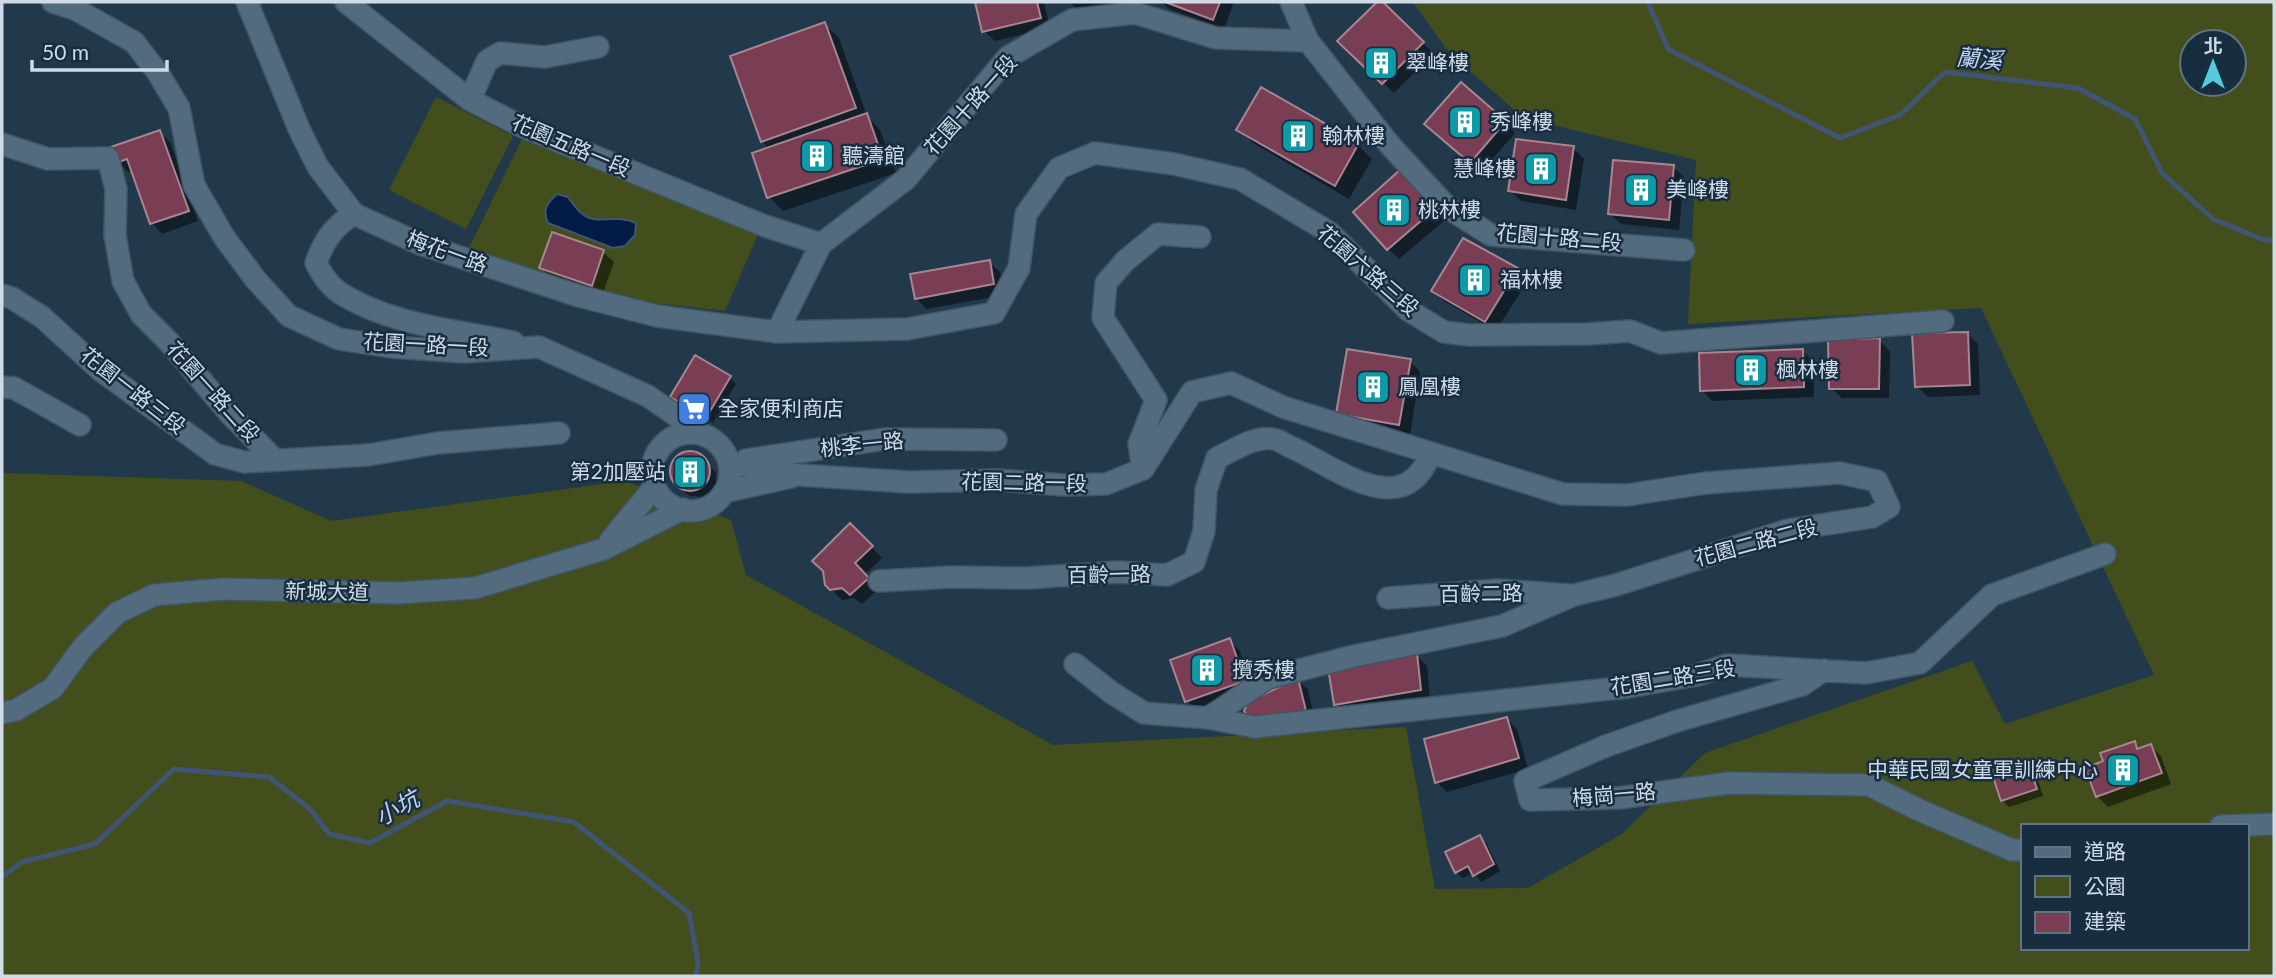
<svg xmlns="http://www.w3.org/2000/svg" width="2276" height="978" font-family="Lato,'Noto Sans TC',sans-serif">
<rect width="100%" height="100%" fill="#22394b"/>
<path fill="#424f1c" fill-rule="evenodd" d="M1413,2H2274V976H2V473L241,481L331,521L625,481L731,520L746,575L1053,745L1406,727L1435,889L1528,888L1622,834L1705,753L1972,661L2005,724L2154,675L1981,308L1688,324L1696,160L1524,118L1451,55ZM2192,42H2234V84H2192ZM2022,826H2246V948H2022Z
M436,97L513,136L466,229L389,190Z
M522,139L759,232L725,311L627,300L469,248Z"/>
<path fill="#021b45" stroke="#405576" stroke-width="2" d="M557,194L568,197C593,236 605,210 636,223L635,235L625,246L613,248L548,223C542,210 547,203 557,194Z"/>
<path fill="#0007" fill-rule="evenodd" d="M977,2H1044L1050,28L995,41L984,31Z
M1070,2H1139V11L1081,15Z
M1162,2H1234L1224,29L1169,9Z
M1381,2L1433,53L1394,93L1340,41Z
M824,24L839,38L867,116L880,130L896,173L783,211L769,197V149L762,141Z
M1505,122L1515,133L1481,172L1437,135Z
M1239,129L1358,145L1372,159L1349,199L1253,143Z
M159,132L170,142L198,221L162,234L152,223L133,171L128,172L118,162Z
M1573,148L1584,159L1576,210L1521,201L1510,190Z
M1673,167L1684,177L1679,230L1621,224L1610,214Z
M1411,182L1445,220L1399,259L1388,249Z
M1464,241L1517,270L1528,280L1496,331L1444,301L1433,291Z
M603,252L614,262L602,296L552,278L541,268Z
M989,262L1000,272L1004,295L927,309L916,298Z
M1967,333L1978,344L1980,395L1928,397L1917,386Z
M1879,340L1890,351L1889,398H1842L1831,388Z
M1802,351L1813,361L1814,397L1712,401L1702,390Z
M1410,361L1420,372L1410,435L1349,424L1338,413Z
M730,378L736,384L713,423L679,403L672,397Z
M695,453L700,455L716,473V485L713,490L703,497L691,496L685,493L672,474L674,462L683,454Z
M850,525L882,558L865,574L878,589L862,604L854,598L842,600L826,584L825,572ZM850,586L851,589L834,591V588Z
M1229,640L1240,651L1254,691L1197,711L1187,701Z
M1416,655L1427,666L1430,700L1346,715L1336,705Z
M1298,680L1308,690L1316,725L1281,730Z
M1506,718L1517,729L1528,769L1447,792L1437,782Z
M2134,743L2141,749L2151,746L2161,756L2171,784L2108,807L2097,796Z
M2028,764L2035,771L2043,796L2009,807L2002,800Z
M1480,837L1487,844L1500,871L1481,882L1474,873L1463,878L1456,872Z"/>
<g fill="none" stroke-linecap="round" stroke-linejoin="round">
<path stroke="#405576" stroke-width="5" d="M1648,2L1668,49L1840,138L1900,115L1945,72L2078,88L2135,119L2162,173L2213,219L2264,240H2274
M2,877L22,862L95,844L174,769L269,777L310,809L329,834L370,843L447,801L574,822L689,913L698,962L696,976"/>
</g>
<path fill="#793e53" stroke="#a78690" stroke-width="2" d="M975,2H1037L1041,18L982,32Z
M1165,2H1220L1213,20Z
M1377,2H1383L1424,42L1382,84L1337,41Z
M825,22L856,108L761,142L730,56Z
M1461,82L1506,121L1470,163L1424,124Z
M1261,87L1359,143L1335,186L1236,130Z
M867,113L883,159L767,198L752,153Z
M160,130L189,211L150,224L127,159L116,163L111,147Z
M1516,139L1574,146L1566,200L1508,191Z
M1613,160L1674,165L1669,220L1608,214Z
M1401,169L1436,208L1387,250L1353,212Z
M552,232L604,250L592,286L539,268Z
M1463,238L1518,268L1485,322L1431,291Z
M990,260L994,284L915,299L910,274Z
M1968,332L1970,385L1915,387L1912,333Z
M1880,338L1879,389H1829L1828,340Z
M1347,349L1411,359L1399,425L1336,414Z
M1803,349L1804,387L1700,391L1699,353Z
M695,355L731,376L706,418L670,397Z
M670 471a20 20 0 1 1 40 0a20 20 0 1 1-40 0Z
M850,523L873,546L855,563L869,578L850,595L842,588L830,590L825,585L823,571L812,561Z
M1230,638L1245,681L1185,702L1170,660Z
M1417,653L1421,690L1334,705L1328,668Z
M1298,678L1307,715L1251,720L1244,711L1248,702Z
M1507,717L1519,758L1435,783L1424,739Z
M2135,741L2137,749L2151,744L2162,773L2096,797L2085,768L2103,761L2100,753Z
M2028,762L2037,789L2001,801L1992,774Z
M1480,835L1494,864L1473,876L1468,866L1455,873L1445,852Z"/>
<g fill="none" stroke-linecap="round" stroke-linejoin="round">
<g stroke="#405564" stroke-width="24">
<path id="street" d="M53,2L75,9L134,42L158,73L179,108L194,185L224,237L256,280L289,316L339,339L392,347L464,352L539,347L648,396L705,436
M247,2L299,129L318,167L354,214L420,244L579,296L657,316L777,332L907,329L994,313L1019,268L1026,214L1059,168L1095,153L1174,164L1240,179L1329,232L1408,310L1444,332L1469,335L1587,334L1630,331L1661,343L1943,321
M346,2L470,100L523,127L765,226L821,244
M1291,2L1308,41L1389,144L1448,208L1491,235L1684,250
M470,100L487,61L500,53L545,57L598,47
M2,144L48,159L108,158L116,189L115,235L123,281L141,314L169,342L229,413L274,459
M354,214C334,226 324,240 316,263C322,274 328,285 340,293C390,325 456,330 513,342
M2,295L12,298L42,317L99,369L215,454L244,462L368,455L438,443L559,433
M777,332L821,244L906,179L1008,57L1072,20L1135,13L1216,38L1308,41
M2,387L14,388L80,425
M652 472a39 39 0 1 1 78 0a39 39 0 1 1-78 0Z
M746,460L885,439L996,440
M730,463L799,475L909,482L998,480L1064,485L1106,484L1143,469L1192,392L1231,383L1283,407L1563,494L1627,495L1706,483L1840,473L1877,481L1889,507L1872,517L1788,530L1616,585L1574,595L1502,626L1354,656L1268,678L1208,718
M1143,469L1139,444L1156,400L1103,318L1106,283L1125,261L1158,234L1200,237
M724,492L791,477
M610,541L655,486
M879,581L953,577L1027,578L1118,572L1167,575L1194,562L1204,531L1206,490L1217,458C1234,450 1254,436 1273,439C1280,440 1287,446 1293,448C1336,468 1404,523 1430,454
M1388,598L1498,590L1569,595
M1075,664L1112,693L1144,713L1208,718L1255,727L1628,687L1697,675L1727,665L1866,673L1920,663L1992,595L2105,554
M1824,670L1802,685L1677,721L1606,746L1525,781L1530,800L1619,798L1729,783L1869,785L1919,810L2012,850H2022
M2,713L16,710L53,688L83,647L117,613L154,595L223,589L398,593L475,588L604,549L683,509
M2221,826L2274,824"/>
</g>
<use href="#street" stroke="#536b7f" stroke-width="21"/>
</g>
<defs>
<g id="building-square" transform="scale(1.75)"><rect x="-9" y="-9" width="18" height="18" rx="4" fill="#0f9aa8" stroke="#182e40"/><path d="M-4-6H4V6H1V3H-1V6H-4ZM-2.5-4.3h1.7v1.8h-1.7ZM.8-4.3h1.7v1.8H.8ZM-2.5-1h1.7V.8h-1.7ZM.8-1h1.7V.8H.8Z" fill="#fff"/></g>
<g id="supermarket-square" transform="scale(1.75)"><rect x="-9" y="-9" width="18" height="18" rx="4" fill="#3f7fe0" stroke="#182e40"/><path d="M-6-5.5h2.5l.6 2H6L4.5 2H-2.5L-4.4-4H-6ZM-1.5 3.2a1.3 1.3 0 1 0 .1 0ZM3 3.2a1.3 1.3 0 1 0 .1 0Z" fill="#fff"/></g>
</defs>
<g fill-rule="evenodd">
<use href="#building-square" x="1381" y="63"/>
<use href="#building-square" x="1465" y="122"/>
<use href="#building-square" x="1298" y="136"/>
<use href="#building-square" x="817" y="156"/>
<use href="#building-square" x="1541" y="169"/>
<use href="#building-square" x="1641" y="190"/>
<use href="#building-square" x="1394" y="210"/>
<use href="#building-square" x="1475" y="280"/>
<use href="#building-square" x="1751" y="370"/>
<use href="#building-square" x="1373" y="387"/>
<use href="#supermarket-square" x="694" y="409"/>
<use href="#building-square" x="690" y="472"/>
<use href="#building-square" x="1207" y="670"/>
<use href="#building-square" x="2123" y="770"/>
</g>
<g text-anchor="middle" stroke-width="5" stroke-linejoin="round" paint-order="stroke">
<g font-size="21" fill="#cfdce8" stroke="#182e40" text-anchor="start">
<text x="1406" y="70">翠峰樓</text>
<text x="1490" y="129">秀峰樓</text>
<text x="1322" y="143">翰林樓</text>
<text x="842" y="163">聽濤館</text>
<text x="1516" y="176" text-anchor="end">慧峰樓</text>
<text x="1666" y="197">美峰樓</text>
<text x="1418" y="217">桃林樓</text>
<text x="1500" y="287">福林樓</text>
<text x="1776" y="377">楓林樓</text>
<text x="1398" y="394">鳳凰樓</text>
<text x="718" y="416">全家便利商店</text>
<text x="666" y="479" text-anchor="end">第2加壓站</text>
<text x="1232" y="677">攬秀樓</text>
<text x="2098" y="777" text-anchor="end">中華民國女童軍訓練中心</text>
</g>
<g font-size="21" fill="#cfdce8" stroke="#182e40">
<text transform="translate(971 105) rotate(-48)" y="7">花園十路一段</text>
<text transform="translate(571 146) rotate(23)" y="7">花園五路一段</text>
<text transform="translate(1559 238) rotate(5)" y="7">花園十路二段</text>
<text transform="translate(447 252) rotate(20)" y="7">梅花一路</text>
<text transform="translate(1368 271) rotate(41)" y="7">花園六路三段</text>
<text transform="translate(426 345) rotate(3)" y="7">花園一路一段</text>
<text transform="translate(133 391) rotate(38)" y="7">花園一路三段</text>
<text transform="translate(213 392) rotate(48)" y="7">花園一路二段</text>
<text transform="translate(862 445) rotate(-6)" y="7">桃李一路</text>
<text transform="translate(1024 483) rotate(1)" y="7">花園二路一段</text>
<text transform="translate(1756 543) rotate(-15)" y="7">花園二路二段</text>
<text transform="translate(1109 575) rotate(-1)" y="7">百齡一路</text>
<text transform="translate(327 592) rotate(1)" y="7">新城大道</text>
<text transform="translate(1481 594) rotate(-1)" y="7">百齡二路</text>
<text transform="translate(1673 678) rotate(-9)" y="7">花園二路三段</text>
<text transform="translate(1614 795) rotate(-5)" y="7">梅崗一路</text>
</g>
<g font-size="23" font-style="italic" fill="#c1d4f2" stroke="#182e40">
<text transform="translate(1979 59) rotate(5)" y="8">蘭溪</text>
<text transform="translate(397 808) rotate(-29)" y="8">小坑</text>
</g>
</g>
<rect width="2276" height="978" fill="none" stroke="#cfdce8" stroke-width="7"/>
<rect x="2021" y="824" width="228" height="126" fill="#182e40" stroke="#617483" stroke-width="2"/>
<rect x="2035" y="847" width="35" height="10" fill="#536b7f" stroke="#617483" stroke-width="2"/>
<text x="2084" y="859" font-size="21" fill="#cfdce8">道路</text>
<rect x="2035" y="876" width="35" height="21" fill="#424f1c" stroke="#617483" stroke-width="2"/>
<text x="2084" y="894" font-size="21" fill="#cfdce8">公園</text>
<rect x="2035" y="912" width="35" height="21" fill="#793e53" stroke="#617483" stroke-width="2"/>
<text x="2084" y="929" font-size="21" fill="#cfdce8">建築</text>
<g transform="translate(2213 63)"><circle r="33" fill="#182e40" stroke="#617483" stroke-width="2"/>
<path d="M0-5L12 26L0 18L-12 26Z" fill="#54cade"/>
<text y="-10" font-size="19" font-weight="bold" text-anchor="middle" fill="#cfdce8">北</text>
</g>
<path d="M32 60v10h135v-10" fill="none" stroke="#cfdce8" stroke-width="3.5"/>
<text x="42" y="60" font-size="21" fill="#cfdce8" stroke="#182e40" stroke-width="5" paint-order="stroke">50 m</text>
</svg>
